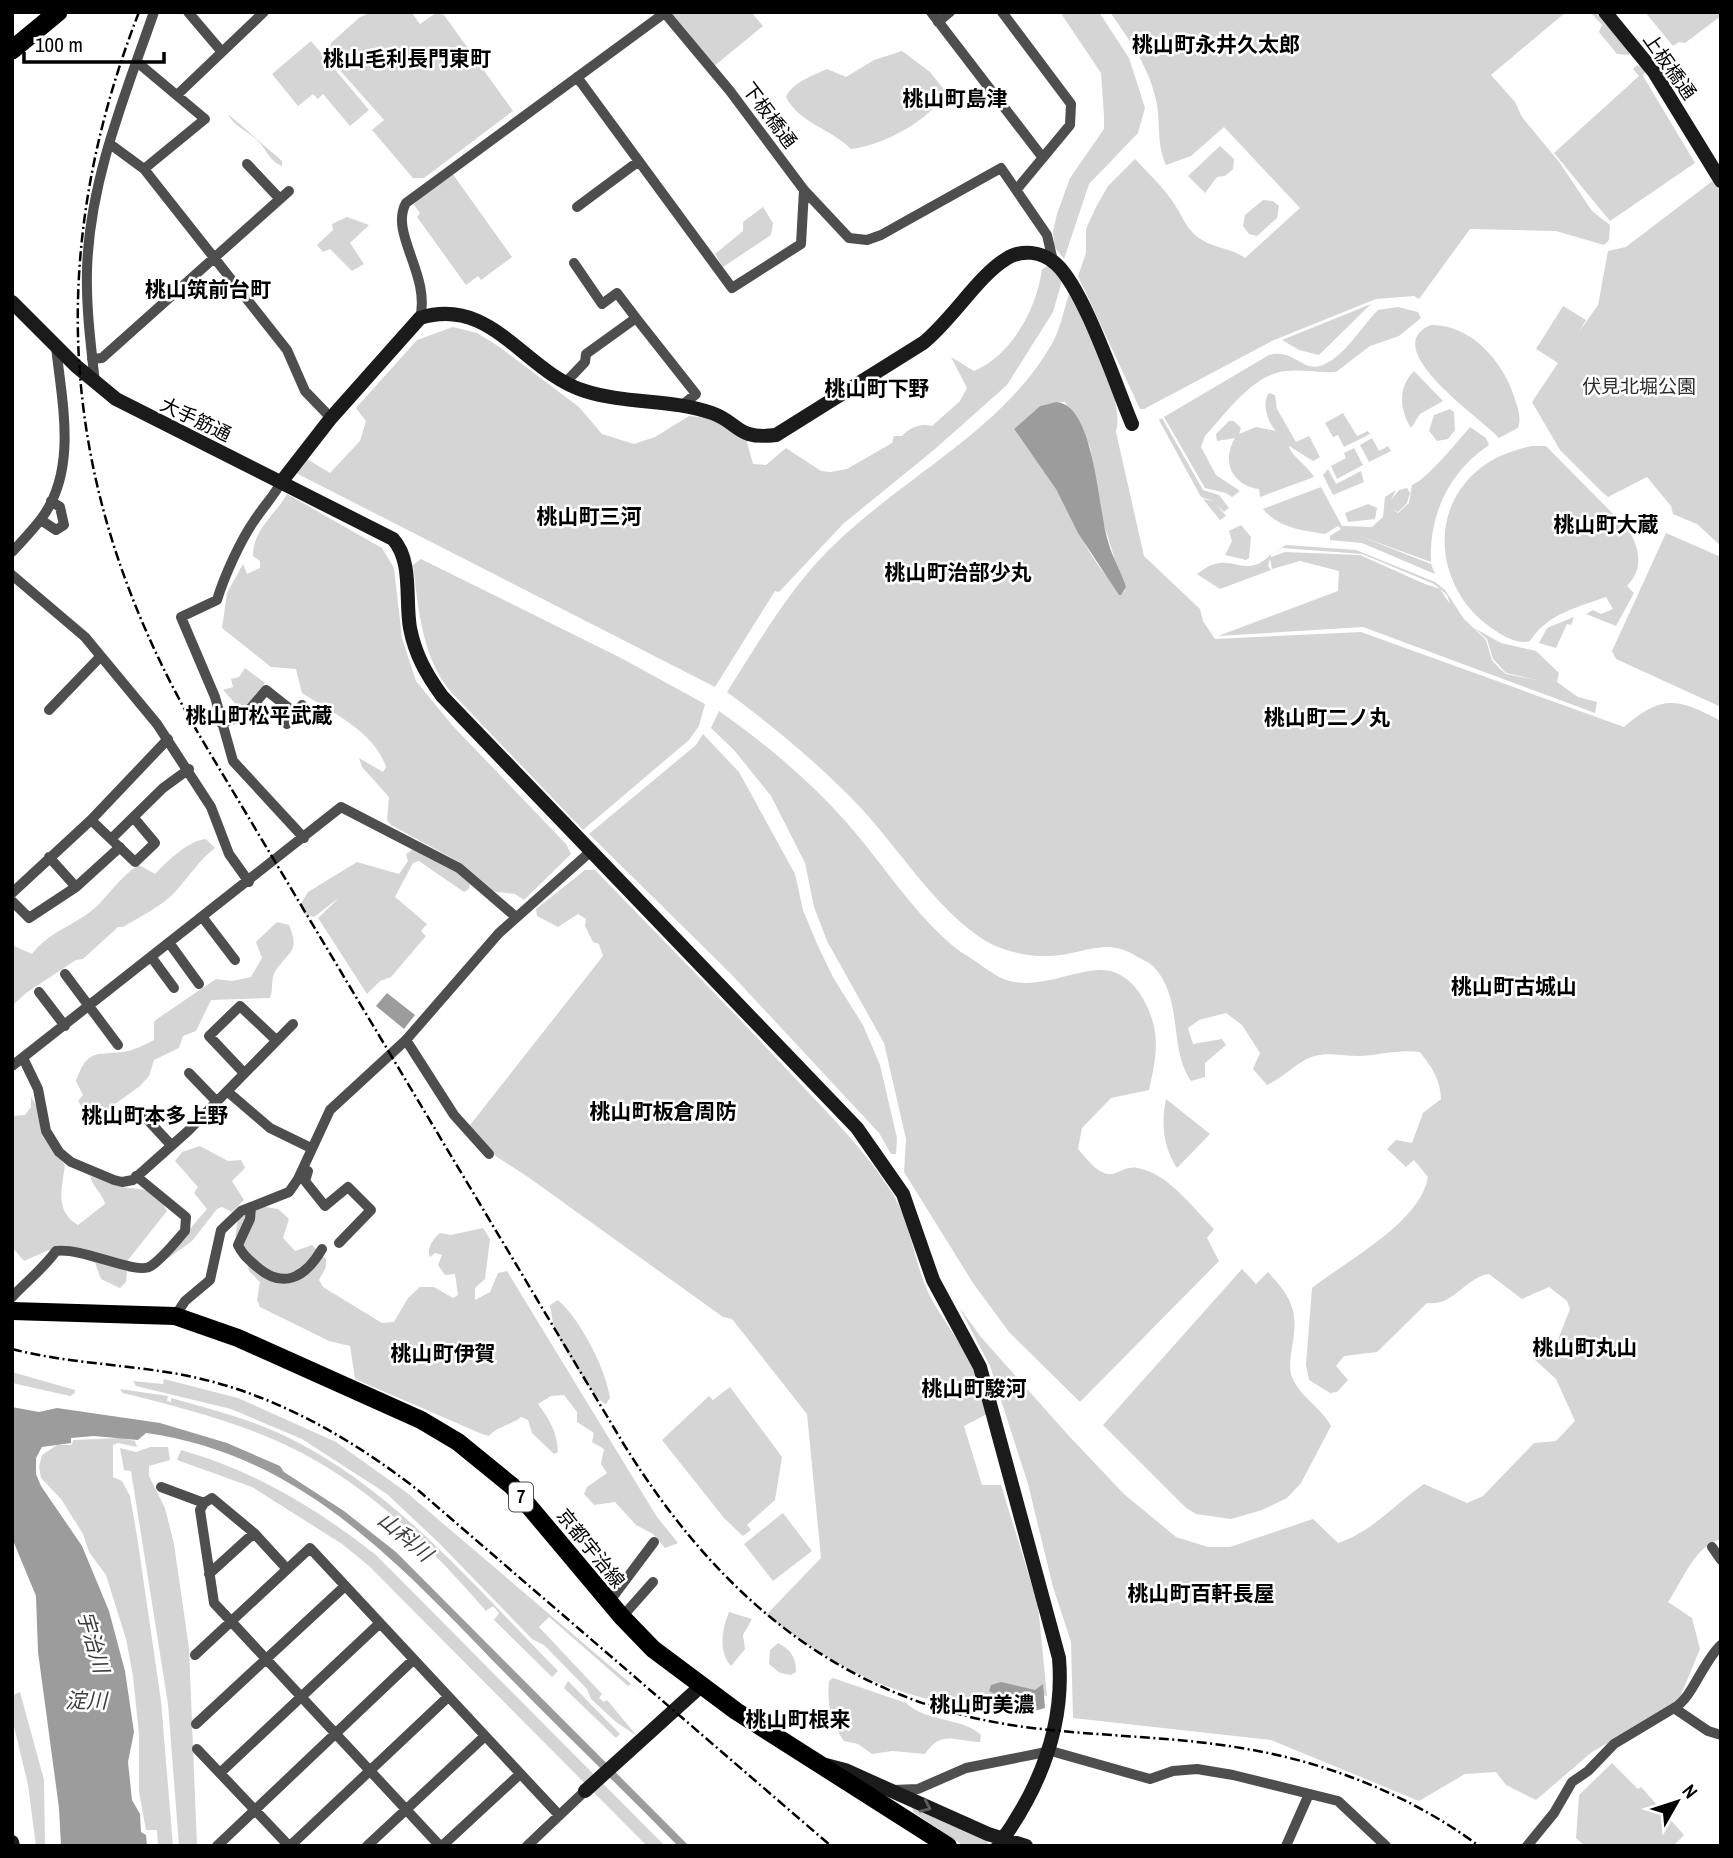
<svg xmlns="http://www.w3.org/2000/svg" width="1733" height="1858" font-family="'Archivo Narrow','Noto Sans JP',sans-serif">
<rect width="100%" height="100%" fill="#fff"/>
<path fill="#d5d5d5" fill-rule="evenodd" d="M372,12H411L420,24L436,13L444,15L513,111L424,178H413L372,130L384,120L329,58L331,43L360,17Z
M674,12H751L763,26L713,67L671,15Z
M1060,12H1099L1129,58L1145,108L1138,133L1089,184L1064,259L1054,246L1053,231L1057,214L1070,178L1104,129V116L1101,73Z
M1110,12H1566L1491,75L1515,102L1522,117L1560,163L1592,211L1610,225L1609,240L1604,245L1556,231L1470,229L1419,299L1414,296L1376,299L1274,340L1144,409H1140L1078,276L1086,253V229L1096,207L1108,186L1135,159C1148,173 1165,189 1175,205C1181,214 1185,225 1193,233C1209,249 1228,246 1245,258L1300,208L1224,127L1191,156L1166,165C1156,143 1161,122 1156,100C1148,65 1130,41 1110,12Z
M1590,12H1595L1630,50L1629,55L1617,54L1599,32L1602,25Z
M1645,12H1721V16L1685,43L1679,42L1673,46Z
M311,41L369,110L350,126L323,94L318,99L313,94L298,106L272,74Z
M902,51L930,72L945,91C933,120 881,146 851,149C830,128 799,123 786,97C793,82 812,76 827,69L846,77L874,60Z
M1637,65L1646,70L1643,76L1695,163L1610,221L1554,153L1639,76L1633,69Z
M228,114L282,161V166C269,161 267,150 258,141C248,131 234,127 228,114Z
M1220,146L1234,159L1233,169L1225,176L1217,177L1205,193L1188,176Z
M452,173L512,257L481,280L478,276L466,285L417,217L420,213L414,205L418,198Z
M1715,179L1721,190V546L1697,524L1673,514L1671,506L1647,477L1608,497L1601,491L1560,450L1532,402L1558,363L1536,349L1563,306L1586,320L1579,332L1598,305L1608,251L1626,247Z
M1263,200L1273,201L1279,206L1277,218L1257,236L1249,234L1243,226L1245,215Z
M763,207L773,223L771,235L723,267L715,254L743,231V222Z
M347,217L369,225L350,243L364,264L352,271L330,249L323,252L317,245L333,230L332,224Z
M1048,266L1062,281L1053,312L1007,385L935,449L843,524L779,592L775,591L715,687L296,473L307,459L330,473L360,441L366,421L356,408L417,340L453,327L477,333L498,346L579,407L602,434L634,444L655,437L689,416L708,418L746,438L753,464L766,465L786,448L821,471L830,472L847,469L892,443L894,436H902C910,427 921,423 932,426L960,401L967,388L951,357L974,371C1012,355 1037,308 1042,269Z
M1069,294L1077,306C1090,338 1125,398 1116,432L1144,556L1200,609L1203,621L1215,639L1361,632L1624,727C1662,694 1678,698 1721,721V1539C1693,1547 1683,1581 1668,1602L1692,1618L1700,1649L1678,1702L1592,1752L1536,1800L1506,1785L1496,1772L1465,1774L1419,1801L1271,1740L1073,1718L1071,1642L1053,1587L1028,1484L990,1366L959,1307L981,1337L1069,1436L1124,1494L1176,1537L1208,1547H1230L1313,1519L1338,1543C1372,1532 1395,1504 1424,1484L1467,1503L1483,1496L1534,1443L1556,1441L1575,1421L1556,1379L1535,1360L1542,1352L1549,1354L1560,1346L1559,1337L1570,1309L1567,1301L1549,1287L1522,1299L1489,1274C1466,1277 1453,1307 1427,1303L1377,1352L1344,1356L1336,1366L1348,1380L1337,1392L1330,1393L1309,1380L1306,1365L1312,1288C1346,1261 1421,1222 1428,1177L1414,1160L1406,1167L1387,1149L1396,1140L1412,1143L1423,1113L1441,1099C1440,1078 1432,1068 1420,1052C1398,1049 1380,1055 1359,1056C1341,1056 1322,1050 1305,1060C1291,1068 1282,1078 1267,1085L1253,1069L1260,1053L1242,1025L1226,1013L1199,1020L1188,1028L1193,1044L1222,1039L1226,1045L1205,1063V1077L1191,1081C1168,1047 1184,1000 1154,967C1149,962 1141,959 1136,956C1104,936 1081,956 1049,956C1025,957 998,950 978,936C932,903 899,849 860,807C820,765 773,726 727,692C761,639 791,585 837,542C907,475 1007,427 1054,340C1061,326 1064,309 1069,294ZM1056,402H1065L1090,446L1101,515L1125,592C1089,567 1078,524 1056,488C1043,468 1027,449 1014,429L1040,406Z
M1371,304L1319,355L1299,350L1282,340Z
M1398,307L1418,312L1421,318L1399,336L1370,346L1336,372C1320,373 1302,369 1286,371C1253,374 1226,413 1205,436L1201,447L1216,475L1240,491L1232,497L1226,493L1205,488L1164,417L1269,355C1282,351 1292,357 1304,364C1332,379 1361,326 1378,310Z
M1431,325C1471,324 1503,362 1514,396C1517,407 1522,416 1518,428L1499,438C1484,420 1375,348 1431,325Z
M1414,371L1443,401L1420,414L1411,428C1400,410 1397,388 1414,371Z
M1269,393L1275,395L1277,409L1296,442L1309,436L1320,457L1313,461L1289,446C1291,456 1308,466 1314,477L1260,497L1259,489C1232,485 1221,461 1235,438L1217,441L1216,434L1229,421H1234L1241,428L1239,434L1256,427L1276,431C1268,423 1261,403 1269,393Z
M1450,409L1454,412L1455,430L1448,439L1437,441L1429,431L1434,415Z
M1343,413L1357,436L1368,431L1370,434L1344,447L1338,435L1333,437L1325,423Z
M1162,418L1203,490L1219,495L1229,508L1224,512L1216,504L1226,516L1220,520L1203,499L1214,501L1201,497L1159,420Z
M1470,427L1486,438L1489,445C1449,472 1429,514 1431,562L1357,535L1431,564L1435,574L1362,543L1330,540V536L1341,529L1338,526L1325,534C1301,530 1279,528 1263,509L1321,487L1342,526L1372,527L1383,517L1385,497L1396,490L1391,500L1399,490L1407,488L1410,493L1407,503L1398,512L1392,509L1398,513L1409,503L1412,485C1425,481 1459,440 1470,427Z
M1372,438L1379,451L1388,446L1391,451L1369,462L1360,445Z
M1531,446H1546L1629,530C1640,551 1644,568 1627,586L1634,593L1616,626L1586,614L1593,610L1601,614L1613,609L1606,597C1578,607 1547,614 1530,641C1519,645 1505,637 1496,631C1440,597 1424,516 1477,471C1493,457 1511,451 1531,446Z
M1354,448L1363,465L1337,479L1331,466L1346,458L1344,453Z
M1328,469L1336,484L1361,471L1364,482L1333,495L1323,475Z
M287,494L382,548L394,568L402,638L416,681L452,725L566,844L571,854L524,900L515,894L490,891L461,863L391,825L387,820L389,797L362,767L359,758L383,772L386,767C375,732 331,712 302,693L296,669L271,667L222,628L227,593L243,564L247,574L260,568V561L253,556C253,529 274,517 287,494Z
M1368,504L1377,508L1375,519L1348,522L1345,513Z
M1241,525L1251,537L1249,558L1246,560L1225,555L1232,541L1229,531Z
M1666,533L1721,557V707L1616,659L1612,651Z
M1286,545L1356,550L1435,582L1445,590L1464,619L1486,640L1492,660L1500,669L1506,674L1541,681L1506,673L1493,659L1487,639L1474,628L1501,643L1536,651L1559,673L1557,682L1578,697L1597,702L1595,713L1363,627L1218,636L1338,591L1339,571L1300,561L1272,569L1270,559L1268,566L1271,570L1220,589L1197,574C1202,571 1207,566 1212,565C1235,556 1247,579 1271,554V557L1285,552L1360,555L1425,584L1440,589L1450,604L1447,595L1434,584L1362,554L1282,548L1272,554Z
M421,559L621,658L705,704L699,726L689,740L583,830L451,692C422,658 418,607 413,565Z
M1574,617L1571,625L1567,624L1556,648L1539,643L1547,628Z
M245,668L265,683L242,711L223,690L233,687L231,679L239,677Z
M719,711C766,744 809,780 847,823C882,862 925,931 969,957C981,964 996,978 1010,981C1038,989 1072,971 1099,970C1131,968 1151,1005 1155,1032C1158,1050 1153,1072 1149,1090L1111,1098L1082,1128L1078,1149C1086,1158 1099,1176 1112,1174C1122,1172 1126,1166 1138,1168C1169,1174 1193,1208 1214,1229L1207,1238L1219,1261L1080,1402L1009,1332L973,1283L904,1172L906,1139L884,1043L827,941L814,907L805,863L771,796L734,750L711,728Z
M703,734L739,772L795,874L803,910L817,944L834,979L863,1025L880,1065L897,1138L896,1154H891L879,1133L731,974L589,834L696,745Z
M206,839L215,848C199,860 188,878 174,893C161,907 139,917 123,927H118L83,959L76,960L26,993L12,1006V945L32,954C51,929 81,924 101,902C110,892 127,871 139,865L155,874C168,861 187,841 206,839Z
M415,848L451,866L470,884L469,889L464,892L419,861L413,863L395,897L427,924L421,931L426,936L391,977L380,981L367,994L318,918L340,897L314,917L304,914L300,905L308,892L357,862L399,874L408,861L406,854Z
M585,870H595C661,938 727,1005 791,1074C827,1113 866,1150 894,1196C912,1227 914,1264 930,1296C949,1333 986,1370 987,1414L964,1426L982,1485H1001L1038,1605L1047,1696C1020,1690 990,1690 967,1707C882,1693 834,1666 766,1615L821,1558L807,1414L732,1319L723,1317L528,1177L497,1157L467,1129L603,956L599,944L593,942L585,926L586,919L578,914L558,927L537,916L536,909Z
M277,922L289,925C300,952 290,950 276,970C270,978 274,989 270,998L211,1000L196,1031L183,1036L179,1048L154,1060L149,1076L140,1086L92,1121L78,1101L83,1095L76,1081C87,1050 94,1055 122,1052C133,1051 144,1045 154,1040V1022L157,1019L216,979L232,981L251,977L262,958L256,942Z
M31,1097L38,1108L41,1133L65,1165C62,1188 54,1211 78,1225L105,1204C102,1192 93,1188 90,1176C100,1179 112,1185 122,1187C146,1190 154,1187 167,1211L128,1260L126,1282L120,1288L101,1279L91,1252C57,1242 55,1248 24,1261L12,1247V1116L25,1115L31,1107Z
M1166,1099L1210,1134L1177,1168C1163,1147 1161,1123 1166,1099Z
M200,1146L228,1161L241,1160L245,1168L232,1181L244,1200L232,1212L222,1207L217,1209L192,1241L163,1262C178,1244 191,1227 207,1209L194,1193L198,1187L175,1161L182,1152Z
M260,1206L278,1209L289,1219L283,1238L295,1251L312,1245L326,1259V1267L319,1280L323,1287L382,1323L394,1322L408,1298L420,1287H434L453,1298L458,1295L455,1274L445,1275L438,1265L442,1255L435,1253L430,1257C426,1249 433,1239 440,1233L451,1235L483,1228L490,1239L485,1279L475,1288V1300L490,1292L498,1273L507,1271L657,1517L678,1543L665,1548L653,1534L636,1525L615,1502L594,1505L584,1494L587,1487L607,1473L601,1464L604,1449L592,1442L594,1433L577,1422V1412L564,1395L551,1396L538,1404C550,1420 557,1432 558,1452L554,1454L532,1433L528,1420L521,1417C510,1426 499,1425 489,1436L482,1434L355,1379L350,1346L329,1341L260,1307L257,1300L260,1282L249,1271C247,1259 243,1259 238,1250C234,1241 236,1229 238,1219Z
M1242,1269L1256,1284L1268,1272C1292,1298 1299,1311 1292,1347C1291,1356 1289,1365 1291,1374C1297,1395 1321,1407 1331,1426L1301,1483L1287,1498L1262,1510L1231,1519L1196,1514L1186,1508L1103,1425Z
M558,1300C580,1319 606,1369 610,1398L606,1404C596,1402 561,1344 556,1332C552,1324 552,1314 550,1305Z
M12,1372L75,1390V1393L70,1396L12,1383Z
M164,1379L238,1398L336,1442L406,1492L663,1711L631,1684L628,1686L549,1617L539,1627L602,1694L599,1698L604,1702L607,1700L637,1736L616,1722L591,1699L587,1689L544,1645L532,1639L439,1543L387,1494L302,1439L231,1409L136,1386L133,1381L163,1384Z
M730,1387L782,1457L775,1500L747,1525L751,1530L743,1536L724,1518L662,1440L709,1396L713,1400Z
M120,1389L168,1396L167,1401L171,1402V1398C209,1409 247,1418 283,1435C393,1487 474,1586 558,1671L552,1677L494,1620L499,1613L493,1606L486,1611C430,1546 365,1482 286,1445C234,1421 179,1407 123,1393Z
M121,1438L135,1441L137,1447L118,1443L113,1445V1477L122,1481L130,1496L137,1536L161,1701L173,1846H158L157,1830H146L139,1792V1735L133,1676L126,1639L106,1575L89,1552L83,1534L61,1499L41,1478L39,1467L42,1455L57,1445H72L73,1440Z
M150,1447H168L170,1460L149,1466V1476L165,1508L174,1544L189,1648L197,1846H179L168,1704L131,1471L124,1470L120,1448L136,1452Z
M181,1450C255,1471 316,1508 376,1555L665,1846H647L369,1566L342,1544L252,1487L177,1460Z
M783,1513L812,1551L773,1581L744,1544Z
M729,1612L752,1619L743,1635L745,1649L731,1666C718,1651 722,1629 729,1612Z
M778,1643C791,1650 796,1657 796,1672L791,1675L780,1673L769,1664L770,1650Z
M833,1678L906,1703C926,1722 964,1718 981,1735L980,1742C955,1742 942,1729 925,1754L892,1751L872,1754L858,1744L844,1741C830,1721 827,1705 829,1681Z
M568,1681L620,1734L616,1738L564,1688Z
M20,1692L44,1780L45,1846H36L28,1785L12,1718L13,1695Z
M1612,1763L1638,1789L1641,1787L1684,1835L1673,1846H1585L1576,1838L1579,1795Z
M912,1806L989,1841L986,1846H964L913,1812Z"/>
<path fill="#9c9c9c" d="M1056,402C1095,404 1098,511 1108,541C1112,557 1121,571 1126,587L1121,595H1119L1078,533L1056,489L1014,429L1040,406Z
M387,993L415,1015L404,1029L376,1006Z
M12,1407L39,1412L57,1408L160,1423L227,1443L280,1466L284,1472L344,1511L396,1552L689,1846H678C622,1789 565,1734 509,1677C403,1569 305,1455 146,1433L138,1440L94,1436L71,1438V1443L42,1447L36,1458V1474L41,1486L82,1546L109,1611L125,1671L134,1732L128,1762L132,1800L140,1814L141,1832L146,1835L147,1846H61L59,1808L38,1652L36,1596L12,1538Z
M1001,1682L1035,1690L1043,1684L1045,1708L1031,1712L1008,1710L1001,1697L989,1691L991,1685Z"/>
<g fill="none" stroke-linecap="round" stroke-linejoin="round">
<path stroke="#4e4e4e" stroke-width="10" d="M188,12L222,52
M664,12L730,91L804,190L849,238L867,240L881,235L1001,168L1047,235L1053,261
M931,12L1043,158
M1002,12L1071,104L1070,125L1017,189
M938,22L950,12
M137,62L205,119L144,169
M577,77L732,288L801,244L804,190
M177,95L264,12
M110,144L144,169L287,350L305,391L331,418
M247,164L280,199
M577,207L639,161
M574,263L602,304L617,293L636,318
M420,318C431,275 389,233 406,203L666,12
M92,359L102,358L289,191
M566,382L585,362L586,354L636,318L696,394L680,407
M95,383C91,346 86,308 87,271C89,182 125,95 154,12
M282,481C274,496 263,507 254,521C240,541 224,577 217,600L181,617L215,697L233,761L304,838
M41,520L56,530L64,525L60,507L51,501
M12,552C22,541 32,531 41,519C78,470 62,403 56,347
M12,575L85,637L157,724L211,807L229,854L249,882
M49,710L101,656
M221,723L244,716L266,690L295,713
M287,724L302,705
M91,820L135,862L155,843L134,818
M111,839L163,788L189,769
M49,857L76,887
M12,893L91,820L168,739
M12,901L29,918L76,887L120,847
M203,918L235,960
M170,944L199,984
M152,958L174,988
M65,974L118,1045
M39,992L65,1026
M406,1040L454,1115L489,1154
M23,1058L38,1089L46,1131L59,1152L71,1162L114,1180L122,1182L133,1180L188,1131L293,1024
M12,1066L341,807L459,868L516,917
M189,1073L217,1102
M244,1073L209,1036L240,1006L276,1040
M228,1092L270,1128L311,1148
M146,1118L171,1145
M308,1171L305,1181L325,1206L348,1187L371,1210L339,1243
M251,1207L250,1219L238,1245C242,1254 248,1259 256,1266C283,1290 305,1278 322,1249
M12,1297C27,1281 43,1269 56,1251C83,1247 137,1276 151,1266C164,1257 175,1242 185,1231L186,1217L136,1176
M175,1316L185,1301L210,1280L221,1230L241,1211L289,1192L298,1179L330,1110L406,1040L499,933L590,852
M161,1487L204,1503L212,1498L254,1533L287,1569
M204,1503L200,1510L214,1603L440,1846
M1712,1547L1721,1560
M209,1574L254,1533
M609,1602L654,1542
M622,1617L653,1582
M195,1655L310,1548L558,1814
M1674,1708C1692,1699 1703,1661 1721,1645
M196,1724L345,1586
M197,1749L289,1846
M220,1773L380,1623
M893,1790L918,1789L966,1768L1051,1751L1150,1779L1173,1771L1197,1769L1233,1775L1338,1801L1386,1846
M217,1846L413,1660
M290,1846L448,1697
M367,1846L485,1736
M442,1846L520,1774
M527,1846L585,1791
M1286,1846L1309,1794
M1527,1846L1554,1813L1572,1782L1588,1771L1614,1744L1674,1708L1708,1731L1721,1735"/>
<path stroke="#1b1b1b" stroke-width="14" d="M1605,12L1654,72L1721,181
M12,302L76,366L116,399L393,539C413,561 405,600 410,628C415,654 426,674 442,696L857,1128L903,1194L933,1280L980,1367L1059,1658C1065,1728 1039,1790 998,1846
M282,481L331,418L420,318C492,295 525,373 585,391C626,404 672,399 712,413C740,423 736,440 776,435L923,343C951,321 979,275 1006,259C1021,249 1042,251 1056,264C1084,289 1116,386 1132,424
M826,1765L845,1770L988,1834L1026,1846
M585,1791L701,1686
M12,1842L13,1846"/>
<path stroke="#000" stroke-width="18" d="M12,1311L175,1316L238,1338L421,1420L458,1442L512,1486L622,1617L653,1649L736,1711L948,1846"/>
<path stroke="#000" stroke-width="19" d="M12,50L58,12"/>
<path stroke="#000" stroke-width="2.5" stroke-dasharray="10 3.5 2 3.5" stroke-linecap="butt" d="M139,12C40,266 62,498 198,733L623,1443C714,1590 834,1697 1011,1725C1089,1737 1169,1735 1247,1749C1329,1763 1412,1796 1479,1846
M12,1349C62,1362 115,1364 166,1372C260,1386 345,1433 419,1491L831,1846"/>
</g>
<defs><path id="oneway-chevron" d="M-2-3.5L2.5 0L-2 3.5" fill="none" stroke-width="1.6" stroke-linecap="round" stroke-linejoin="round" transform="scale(1.75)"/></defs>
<use stroke="#5f5f5f" href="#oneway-chevron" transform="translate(926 1807) rotate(24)"/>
<g text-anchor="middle" stroke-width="5" stroke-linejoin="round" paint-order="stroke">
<rect fill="#fff" stroke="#4c4c4c" stroke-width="2" x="509" y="1482.5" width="24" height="29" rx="5"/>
<g font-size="18" font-weight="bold" fill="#000">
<text x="521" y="1503">7</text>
</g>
<g font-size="19" fill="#000" stroke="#fff">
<text transform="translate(1670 66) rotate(55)" y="7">上板橋通</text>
<text transform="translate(770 115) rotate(53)" y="7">下板橋通</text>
<text transform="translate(196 419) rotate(26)" y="7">大手筋通</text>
<text transform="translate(591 1548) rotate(51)" y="7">京都宇治線</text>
</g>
<g font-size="19" fill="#2c2c2c" stroke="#fff">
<text x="1639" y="393">伏見北堀公園</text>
</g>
<g font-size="21" font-weight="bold" fill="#000" stroke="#fff">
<text x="1216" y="52">桃山町永井久太郎</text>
<text x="407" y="66">桃山毛利長門東町</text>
<text x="955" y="106">桃山町島津</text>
<text x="208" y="297">桃山筑前台町</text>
<text x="877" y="396">桃山町下野</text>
<text x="589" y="524">桃山町三河</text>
<text x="1606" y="532">桃山町大蔵</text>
<text x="958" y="580">桃山町治部少丸</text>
<text x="259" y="723">桃山町松平武蔵</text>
<text x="1327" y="725">桃山町二ノ丸</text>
<text x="1514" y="994">桃山町古城山</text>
<text x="663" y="1119">桃山町板倉周防</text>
<text x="155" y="1123">桃山町本多上野</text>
<text x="1585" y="1355">桃山町丸山</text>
<text x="443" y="1361">桃山町伊賀</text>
<text x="974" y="1396">桃山町駿河</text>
<text x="1201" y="1601">桃山町百軒長屋</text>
<text x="982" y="1712">桃山町美濃</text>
<text x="798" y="1727">桃山町根来</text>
</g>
<g font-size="21" font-style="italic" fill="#3d3d3d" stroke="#fff">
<text transform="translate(405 1537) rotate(40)" y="7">山科川</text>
<text transform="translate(93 1642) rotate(74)" y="7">宇治川</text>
<text x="86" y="1708">淀川</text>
</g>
</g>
<rect width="1733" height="1858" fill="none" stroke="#000000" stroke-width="28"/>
<g transform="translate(1677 1802) rotate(51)" stroke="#ffffff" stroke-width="5" paint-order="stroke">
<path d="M0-5L12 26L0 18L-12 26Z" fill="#000000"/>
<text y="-10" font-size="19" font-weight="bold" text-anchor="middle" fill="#000000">N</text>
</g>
<path d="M24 52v10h140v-10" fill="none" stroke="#000000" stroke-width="3.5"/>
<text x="35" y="52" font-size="21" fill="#000000" stroke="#ffffff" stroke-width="5" paint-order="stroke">100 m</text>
</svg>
